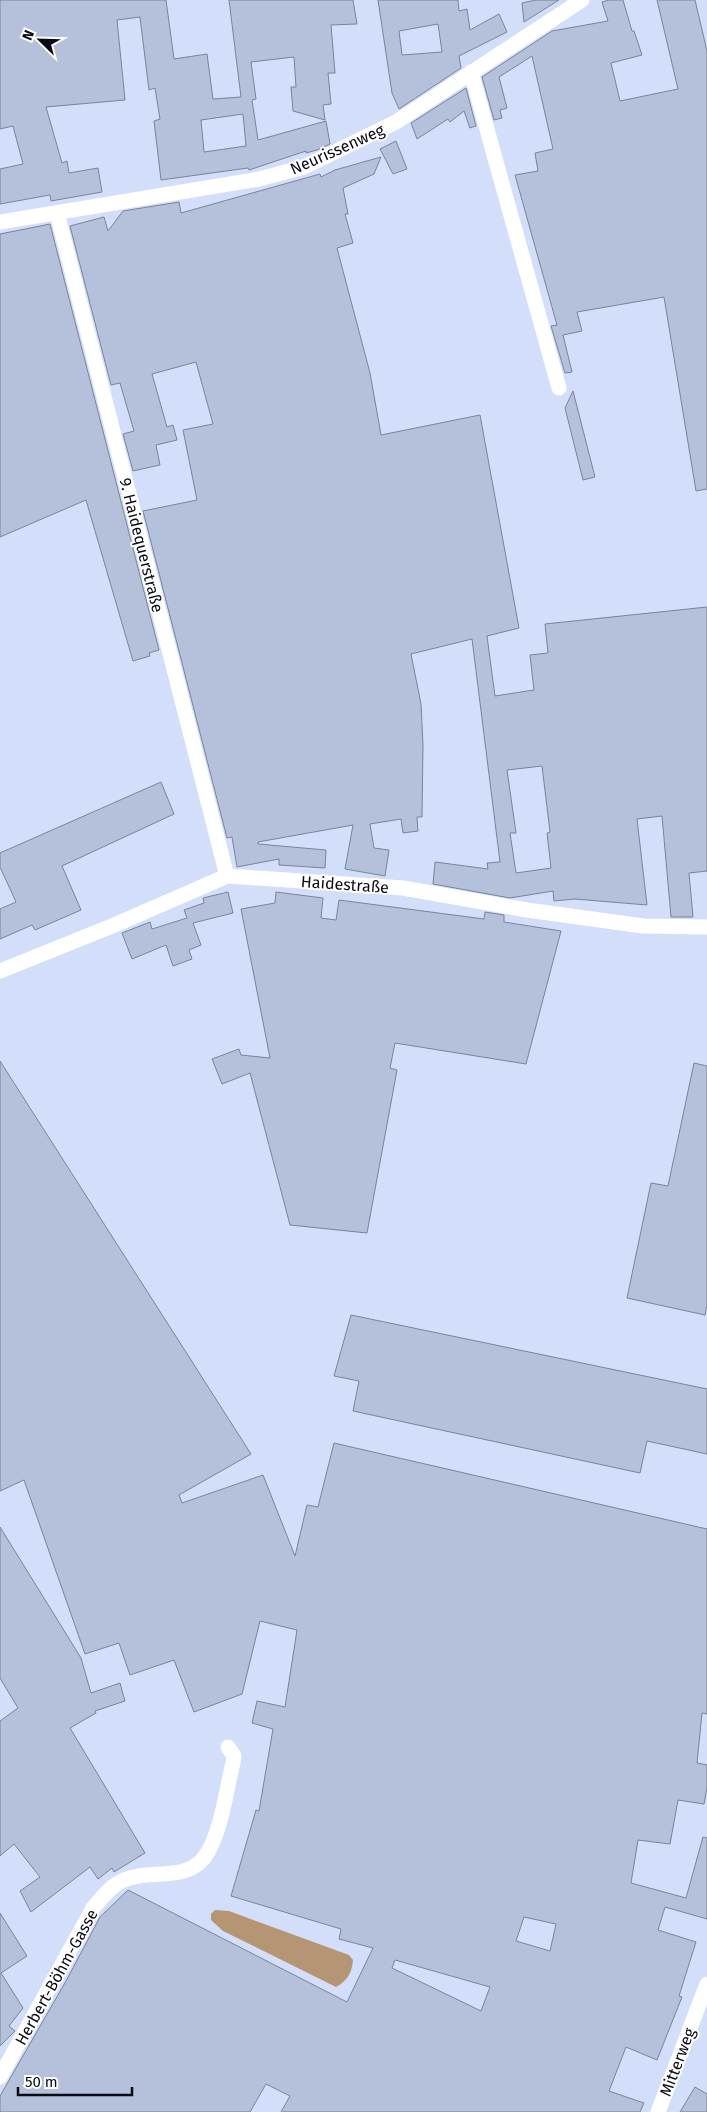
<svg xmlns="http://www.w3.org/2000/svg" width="707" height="2112" font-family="'Fira Sans',sans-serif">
<rect width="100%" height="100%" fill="#d3dffa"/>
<path fill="#b69575" d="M215,1910L229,1911L349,1955L353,1960C352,1973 347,1981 336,1987L223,1931L211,1920V1914Z"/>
<path fill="#b5c0da" stroke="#79839b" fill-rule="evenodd" d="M0,0H166L174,59L207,54L213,99L241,97L229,0H353L357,24L331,25L335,73H328L331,104L323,105L325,120L293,111L291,87H296L294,57L251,62L256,99L252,100L258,140L326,121L330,144L317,150L306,153V151L249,170L248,168L161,180L154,121L160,119L155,88L149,90L140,17L117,20L125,100L46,107L62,163L67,161L69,173L98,168L102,192L51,201L50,195L0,204V169L23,164L13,126L0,129ZM243,114L246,146L204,152L201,120Z
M378,0H458L459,11L467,9L470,30L499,14L507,32L459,56L461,68L399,109L392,93ZM438,24L442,52L402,55L399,31Z
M536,0H559L524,22L522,3Z
M609,0H623L632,31H634L642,55L611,63L620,101L678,89L657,0H695L707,51V489L696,491L664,297L577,312L582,331L563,335L572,372L565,373L551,326L557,325L515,175L538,171L535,153L553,149L532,56L499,77L507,108L500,110L502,118L494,120L482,77L552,31L608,21L602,2Z
M466,88L476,126L470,128L464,111L450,122L448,119L417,139L411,123Z
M396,141L407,169L393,174L380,149Z
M381,157L374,174L343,188L348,214H345L353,243L337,248L370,373L381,435L480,415L519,628L487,636L495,696L534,690L530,655L548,653L545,624L707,607V871L689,873L693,917H671L662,816L637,819L647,905L575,899L554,901L553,891L510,898L433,884L435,862L488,869L487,863L500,862L472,639L411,654L421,704L423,745L422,817H417L418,831L403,833L401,819L370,824L374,848L389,850L385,876L345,869L353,825L258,842V844L326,850L325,868L279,865V859L237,867L232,837L227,838L143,511L197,500L183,430L213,424L196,362L152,374L167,427L173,425L177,440L156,445L160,465L133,471L123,434L134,431L120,383L111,385L70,226L104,217L108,231L123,211L179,202L181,213L320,174L321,177L335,170ZM542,766L550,832L547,833L551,868L516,873L510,833H516L507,770Z
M50,224L159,650L149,653L150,656L133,661L86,500L0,537V234Z
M573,391L595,477L583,480L565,408Z
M161,782L174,814L62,866L81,910L35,930L32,925L0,939V909L16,902L0,867V853Z
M228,892L233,913L193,923L201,945L189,950L192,959L173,966L166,945L132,959L122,933L150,922L152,929L187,918L184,910L204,903L203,898Z
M276,892L323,898L321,918L336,920L339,900L484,919L485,912L504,915V922L561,931L526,1064L395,1043L390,1068L397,1070L367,1233L290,1225L250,1073L222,1084L212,1059L239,1049L241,1055L270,1058L241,909L275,903Z
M0,1061L251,1454L179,1495L182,1503L263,1475L295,1556L307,1505L318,1507L334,1443L707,1529V1714L702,1713L697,1763L707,1765V1787L704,1804L678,1800L670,1844L638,1840L631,1883L686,1898L703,1837L707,1838V1919L665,1907L658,1930L696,1942L679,1996L682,1997L657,2060L626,2047L609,2091L644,2103L640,2112H281L290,2096L266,2084L250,2112H0V2096L66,1981L100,1917L128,1890L347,2002L373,1948L339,1939L341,1929L231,1896L256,1810L259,1811L273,1729L252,1723L257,1701L285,1707L297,1630L260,1621L242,1694L194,1712L174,1660L130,1675L119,1643L85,1654L24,1480L0,1491ZM524,1917L556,1924L550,1951L516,1941ZM395,1960L490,1987L481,2011L392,1968Z
M694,1063L707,1066V1305L705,1315L627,1298L651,1183L668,1186Z
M351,1315L707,1389V1454L647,1441L640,1473L353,1411L359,1381L334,1376Z
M0,1527L81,1658L91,1693L120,1683L125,1701L95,1711L96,1713L70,1728L145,1853L114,1872L112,1868L98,1879L90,1867L31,1912L20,1891L40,1877L14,1844L0,1856V1721L18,1708L0,1678Z
M0,1913L27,1956L1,1973L23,2008L9,2026L15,2031L0,2046Z
M695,2087L707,2094V2112H680Z"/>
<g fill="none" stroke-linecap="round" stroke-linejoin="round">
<path stroke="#fff" stroke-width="15" d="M471,72L559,388
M57,213L227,876
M0,222L259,179L304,167L396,122L582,0
M0,971L112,926L227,876L403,888L527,910L643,926L707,927
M0,2077L93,1908C101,1899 111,1885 124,1880C152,1868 190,1884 208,1852C222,1827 226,1791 233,1763L234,1756L228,1747
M658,2112L707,1984"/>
</g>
<g text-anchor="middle" stroke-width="4" stroke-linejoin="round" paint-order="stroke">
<g font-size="16" fill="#080b14" stroke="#fff">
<text transform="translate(337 149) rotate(-24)" y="6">Neurissenweg</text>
<text transform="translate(142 545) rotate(76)" y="6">9. Haidequerstraße</text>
<text transform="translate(345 884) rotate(4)" y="6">Haidestraße</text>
<text transform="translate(56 1977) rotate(-61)" y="6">Herbert-Böhm-Gasse</text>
<text transform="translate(677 2062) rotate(-69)" y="6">Mitterweg</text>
</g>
</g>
<g transform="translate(40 40) rotate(293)" stroke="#ffffff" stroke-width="4" paint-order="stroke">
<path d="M0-4L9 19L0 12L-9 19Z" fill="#080b14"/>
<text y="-8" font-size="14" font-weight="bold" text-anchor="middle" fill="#080b14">N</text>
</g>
<path d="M18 2087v8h114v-8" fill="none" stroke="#080b14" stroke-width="2.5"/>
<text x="25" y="2087" font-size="15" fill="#080b14" stroke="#ffffff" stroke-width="4" paint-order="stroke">50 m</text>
</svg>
